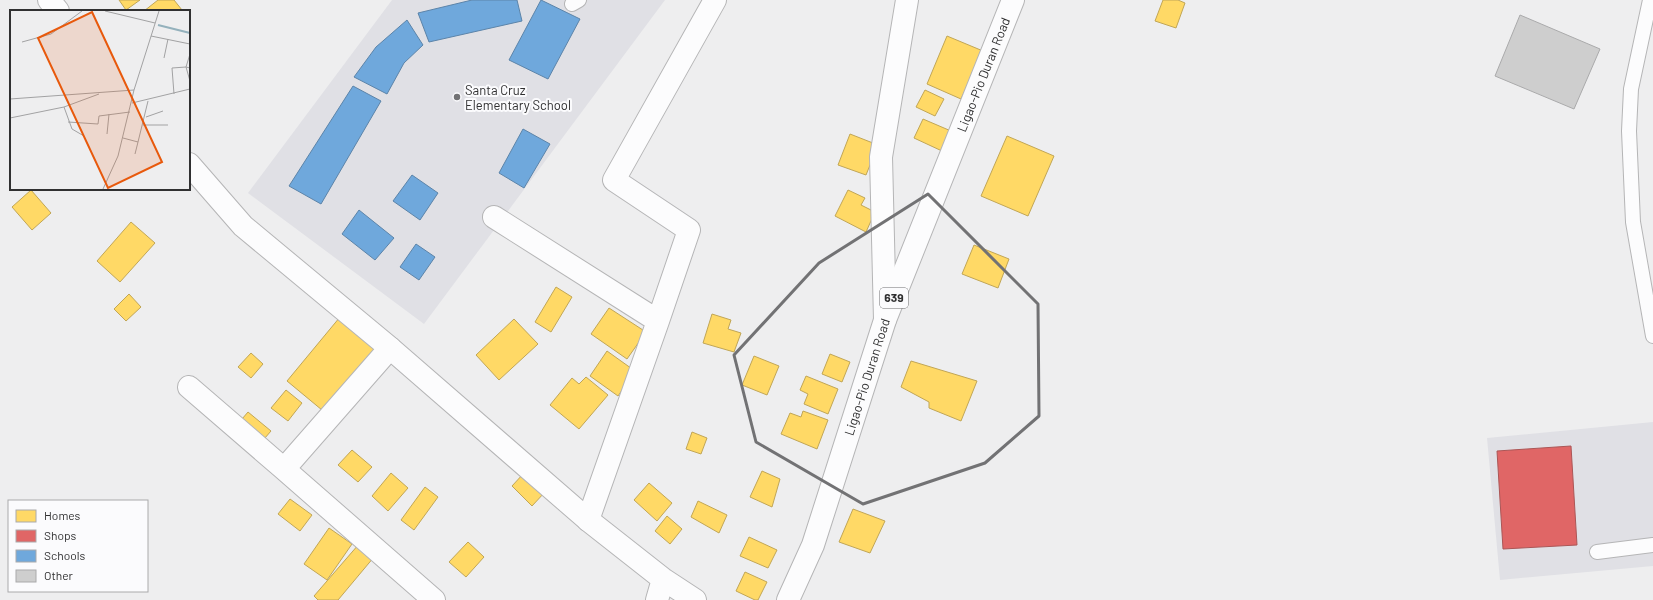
<svg xmlns="http://www.w3.org/2000/svg" width="1653" height="600" font-family="Barlow,sans-serif">
<rect width="100%" height="100%" fill="#eeeeef"/>
<path fill="#e0e0e5" d="M392,0H665L424,324L248,193Z
M1653,422V566L1500,580L1487,438Z"/>
<path fill="#ffd966" stroke="#c1a656" d="M119,0H140L126,10Z
M158,0H174L182,10L144,11Z
M1163,0H1178L1185,3L1176,28L1155,21Z
M947,36L983,51L961,99L927,84Z
M925,90L944,99L935,116L916,107Z
M923,119L951,131L942,151L914,138Z
M850,134L878,145L866,175L838,165Z
M1007,136L1054,156L1028,216L981,196Z
M31,190L51,213L32,230L12,207Z
M848,190L865,198L861,205L875,212L866,232L835,216Z
M131,222L155,243L120,282L97,261Z
M974,245L1009,259L998,288L962,274Z
M556,287L572,297L551,332L535,322Z
M129,294L141,307L126,321L114,309Z
M609,308L646,332L627,359L591,334Z
M712,314L731,320L728,329L741,333L734,352L703,343Z
M340,317L381,351L328,415L287,381Z
M514,319L538,344L499,380L476,355Z
M607,351L635,371L618,396L590,376Z
M251,353L263,364L251,378L238,367Z
M830,354L850,362L842,382L822,374Z
M754,356L779,366L767,395L742,385Z
M911,361L977,381L961,421L929,408V402L901,387Z
M806,376L838,389L828,414L804,404L808,394L800,390Z
M586,377L608,395L579,429L550,405L572,378L579,384Z
M286,390L302,403L288,421L271,408Z
M803,411L828,420L817,449L781,434L790,413L801,417Z
M248,412L271,431L258,446L236,426Z
M692,432L707,438L701,454L686,449Z
M352,450L372,467L358,482L338,465Z
M762,471L780,479L772,507L750,497Z
M391,473L408,488L388,511L372,496Z
M524,473L545,492L532,506L512,486Z
M649,483L672,503L657,521L634,500Z
M425,487L438,497L414,530L401,520Z
M290,499L312,515L300,531L278,514Z
M698,501L727,515L719,533L691,517Z
M853,509L885,521L870,553L839,542Z
M667,516L682,529L670,544L655,531Z
M329,528L352,544L327,580L304,564Z
M749,537L777,550L768,568L740,556Z
M468,542L484,557L466,577L449,562Z
M359,544L374,557L338,600H318L314,596Z
M745,572L767,582L758,600H755L736,591Z"/>
<path fill="#e06666" stroke="#ab5656" d="M1571,446L1577,545L1503,549L1497,451Z"/>
<path fill="#6fa8dc" stroke="#5c84a9" d="M472,0H517L522,21L429,42L418,13Z
M541,0L580,19L548,79L509,60Z
M407,20L423,45L404,63L387,94L354,77L376,47Z
M353,86L381,101L321,204L289,186Z
M523,129L550,144L524,188L499,173Z
M412,175L438,193L420,220L393,201Z
M359,210L394,238L375,260L342,234Z
M416,244L435,257L419,280L400,267Z"/>
<path fill="#cecece" stroke="#aaaaab" d="M1520,15L1600,49L1574,109L1495,76Z"/>
<g fill="none" stroke-linecap="round" stroke-linejoin="round">
<g stroke="#b5b5b6" stroke-width="16">
<path id="service" d="M1650,0L1631,89L1629,131L1633,222L1653,336
M572,4L579,0
M1597,552L1653,545"/>
</g>
<g stroke="#b5b5b6" stroke-width="24">
<path id="minor" d="M494,217L658,321
M885,320L881,157L907,0
M390,348L284,469L434,600
M189,387L284,469
M588,520L658,321L689,230L614,180L715,0"/>
</g>
<g stroke="#b5b5b6" stroke-width="24">
<path id="tertiary" d="M49,0L58,11
M189,164L243,226L390,348L588,520L663,579L695,600
M657,600L663,579"/>
</g>
<g stroke="#b5b5b6" stroke-width="24">
<g id="primary">
<path id="s1" d="M788,600L813,545L885,320L1013,0"/>
</g>
</g>
<use href="#service" stroke="#fcfcfd" stroke-width="14"/>
<use href="#minor" stroke="#fcfcfd" stroke-width="22"/>
<use href="#tertiary" stroke="#fcfcfd" stroke-width="22"/>
<use href="#primary" stroke="#fcfcfd" stroke-width="22"/>
</g>
<path fill="none" stroke="#727274" stroke-width="3" stroke-linejoin="round" d="M928,194L1038,304L1039,416L985,463L863,504L756,442L734,355L819,263Z"/>
<circle fill="#727274" stroke="#fbfbfd" stroke-width="1.5" cx="457" cy="97" r="4"/>
<g text-anchor="middle" stroke-width="4" stroke-linejoin="round" paint-order="stroke">
<rect fill="#fbfbfd" stroke="#6d6d6e" stroke-width="1" x="880" y="288" width="28" height="20" rx="3"/>
<g font-size="12" font-weight="bold" fill="#303031">
<text x="894" y="302">639</text>
</g>
<g font-size="13" fill="#303031" stroke="#fbfbfd">
<text dy="5" stroke="none"><textPath href="#s1" startOffset="561">Ligao-Pio Duran Road</textPath></text>
<text dy="5" stroke="none"><textPath href="#s1" startOffset="237">Ligao-Pio Duran Road</textPath></text>
</g>
<g font-size="13" fill="#303031" stroke="#fbfbfd" text-anchor="start">
<text x="465" y="95">Santa Cruz<tspan x="465" dy="15">Elementary School</tspan></text>
</g>
</g>
<g transform="translate(10 10)">
<rect width="180" height="180" fill="#eeeeef"/>
<path fill="none" stroke="#94b1bc" stroke-width="2" d="M148,15L180,23"/>
<path fill="none" stroke="#a2a2a3" stroke-width="1" d="M95,1L145,13M141,26L180,34M12,32L41,24L72,1M180,44L176,57L180,58M154,48L158,29M164,84L162,58L176,57L180,71M0,89L124,80L149,1M122,93L180,79M54,97L62,119L74,126M136,107L153,101M0,108L54,97L89,84M58,112L88,114L89,106L120,102M133,115H158M97,124L99,104M113,128L128,132L138,91M125,144L128,132M93,179L108,146L124,80"/>
<path fill="#e8590c" fill-opacity="0.15" stroke="#e8590c" stroke-width="2" d="M82,2L152,152L98,178L28,28Z"/>
<rect width="180" height="180" fill="none" stroke="#303031" stroke-width="2"/>
</g>
<rect x="8" y="500" width="140" height="92" fill="#fbfbfd" stroke="#aaaaab"/>
<rect x="16" y="510" width="20" height="12" fill="#ffd966" stroke="#aaaaab"/>
<text x="44" y="520" font-size="12" fill="#303031">Homes</text>
<rect x="16" y="530" width="20" height="12" fill="#e06666" stroke="#aaaaab"/>
<text x="44" y="540" font-size="12" fill="#303031">Shops</text>
<rect x="16" y="550" width="20" height="12" fill="#6fa8dc" stroke="#aaaaab"/>
<text x="44" y="560" font-size="12" fill="#303031">Schools</text>
<rect x="16" y="570" width="20" height="12" fill="#cecece" stroke="#aaaaab"/>
<text x="44" y="580" font-size="12" fill="#303031">Other</text>
</svg>
